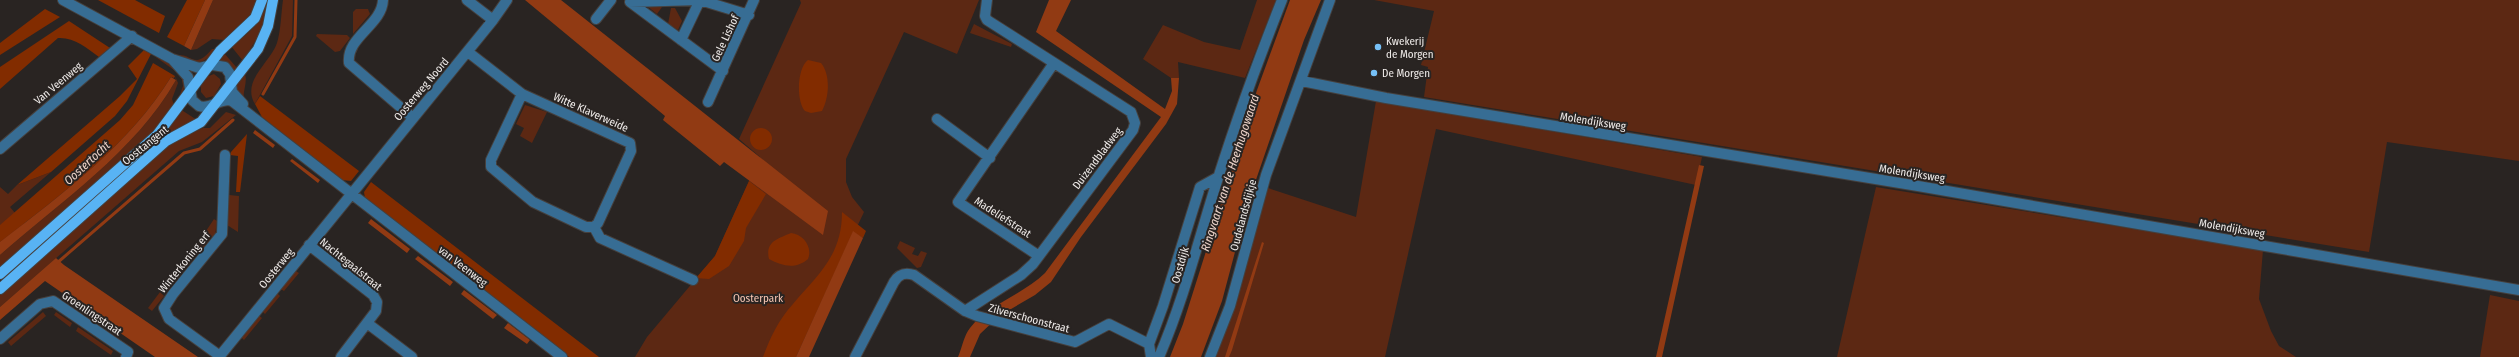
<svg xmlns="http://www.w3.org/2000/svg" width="2519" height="357" font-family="'Fira Sans Condensed',sans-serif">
<rect width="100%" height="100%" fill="#292422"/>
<path fill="#5c2813" d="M213,0H256L252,13L224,40L212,39L197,49L191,50Z
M266,0H270L260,33L243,61L231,46C247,35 265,21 266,0Z
M283,0H293L292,36L255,104C241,81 270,63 277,43C281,30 281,14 283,0Z
M800,0H979L957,54L904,32L846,159V182L852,197L864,212L796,357H635L647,337L715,256L760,157L739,139L801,3Z
M1257,0H1276L1245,78L1178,62L1179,78H1171L1143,59L1163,25L1204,42L1240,50Z
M1374,0H2519V161L2387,142L2369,252L1424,97L1428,67L1421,65L1434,11Z
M647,6H661L662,7L657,14Z
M671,8H675L682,21L678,30L668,24Z
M356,9H368L370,14L353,34V12Z
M974,24L1012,44L1011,47L970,33Z
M317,34L347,35L350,38L340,51L335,52L316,36Z
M212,49H217C201,66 198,65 177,56C191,51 193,72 212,49Z
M224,53L237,68L234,72L218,61Z
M156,56C176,67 195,75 178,100L183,86L181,75L157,58Z
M244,73C249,79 242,92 244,100L235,88Z
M214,74L220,79L221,84L214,96L206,98L201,92V86L206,77Z
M175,76L178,83L172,99L174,105L155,132L0,268V255C61,201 135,152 176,80Z
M1376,101L1702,157L1696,185L1436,129L1385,357H1213L1268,188L1356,217Z
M525,105L547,112L532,143L520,136L524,128L516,124Z
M180,109L197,120L173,131L151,150L149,147Z
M226,112L236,115L202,142L179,151L0,307V292L170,142L203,128H210Z
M51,172L10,207L24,224L0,244V187L8,194L17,185Z
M1876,187L2263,250L2259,299L2271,331L2279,346L2296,357H1837Z
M229,195L239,196L238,232L227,225Z
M214,219L217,221L215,236L201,253L194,249Z
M900,241L915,248L912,254L918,256L921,251L927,253L921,267L917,268L897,248Z
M294,270L299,273L284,291L279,288Z
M160,292L164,296L152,311L148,308Z
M276,292L280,296L265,314L261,310Z
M2490,295L2519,301V357H2480Z
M43,312L46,316L11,346L8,342Z
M56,312L72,323L70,327L54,315Z
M257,314L262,318L244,340L240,336Z
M78,327L113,351L111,355L76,331Z"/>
<path fill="#822c00" d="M98,0H135L165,16L159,33Z
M187,0H205L184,46L167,37Z
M45,9L60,17L0,55V43Z
M69,21L110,48L99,57C87,48 74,37 58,38L0,89V67Z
M146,48L152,52L127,101L115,116L51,172L17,185L120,96L137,79L128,66Z
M808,60L821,63C831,75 829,98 822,111L811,113L805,111C796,101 797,68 808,60Z
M153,63L175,76L174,78L171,77C130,144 62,194 0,242V225L120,120L133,105Z
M260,96L359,171L351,181L342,180L262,117L255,104Z
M750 139a11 11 0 1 1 22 0a11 11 0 1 1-22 0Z
M247,134L240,192H236L238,156L230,155L231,152Z
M749,181L766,194L746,228L744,241L729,266L709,279L696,278L715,256Z
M371,182L599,357H569L365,198L364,192Z
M842,212L866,231L863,238L853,232L796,357H763C770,338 779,319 793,304C818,274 842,256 842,212Z
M791,233C803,234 813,247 808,259C795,270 782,266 769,259C765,242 777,239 791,233Z"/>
<path fill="#913a13" d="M205,0H213L191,50L184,46Z
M525,0H561L828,211L823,235L724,162L720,166L663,120L665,116Z
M1049,0H1071L1056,31L1165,109L1172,91L1171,78H1179L1177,104L1166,124L1081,237L1051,282L1035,295L999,316L980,334L970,357H958C962,348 964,335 970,328C987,305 1024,294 1045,273L1161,117L1036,32Z
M1290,0H1321L1304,40L1248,203L1222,301L1201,357H1170L1183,324L1257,90Z
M171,77L176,80C135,152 61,201 0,255V242C62,194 130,144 171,77Z
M255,130L275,145L273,148L253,133Z
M292,159L320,180L318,183L290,161Z
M1699,165L1704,166L1662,357H1656Z
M371,219L410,249L407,253L368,223Z
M853,231L863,238L809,357H796Z
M1262,242L1264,243L1232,350L1229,357H1225Z
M418,256L453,282L450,286L415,259Z
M56,258L64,265L198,357H155L45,281L0,320V307Z
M464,290L497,315L493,319L461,294Z
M508,323L530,340L527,344L504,328Z"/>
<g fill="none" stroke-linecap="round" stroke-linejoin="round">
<path stroke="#913a13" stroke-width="3" d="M263,94L295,37L296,0
M57,263L184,153L200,149L233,120"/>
<g stroke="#45403e" stroke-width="12">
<path id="minor" d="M63,0L172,59L199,68L213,65L225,67L230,74L232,92L243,104
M383,0C382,25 346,37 349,63L413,118
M467,0L493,20
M596,19L611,0
M681,40L700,0
M468,52L522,94L630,143L631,151L598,223L594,227H586L533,202L491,167V160L522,94
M172,59L188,77L192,100L199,106C211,110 221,97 232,101L562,357
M723,71L630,2L700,0L749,15
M1302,81L1386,98L1918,186L2519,290
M708,102L754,0
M937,119L990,158
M0,149L132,36
M594,227L600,238L693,280
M309,245L373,295L377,302L376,311L341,357
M1039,256L958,202L1054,63
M965,311L1021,275L1033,264L1133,130L1135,123L1131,112L987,20L985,16L987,0
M367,323L412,357
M0,339L40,304L53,301L128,352L126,357
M1149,344L1163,306L1200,187L1218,177
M220,356L169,319L164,308L173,294L222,234L225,155
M219,357L493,20L507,0
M855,357L894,282C899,274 905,272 914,275L965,311L977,316L1075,342L1109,324L1149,344L1151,357
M1159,357C1184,299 1199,238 1218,178C1237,118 1259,58 1282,0
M1210,357L1230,306L1266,175L1330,0"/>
</g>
<g stroke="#45403e" stroke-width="12">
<path id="major" d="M0,274L157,135L220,51L255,18L262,0
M0,289L166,141L201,122L258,49L268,26L273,0"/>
</g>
<use href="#minor" stroke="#376d94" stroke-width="10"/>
<use href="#major" stroke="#58b3f4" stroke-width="10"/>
</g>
<g fill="#76c0f7" stroke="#292422" stroke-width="1.5">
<circle cx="1378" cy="47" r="4"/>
<circle cx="1374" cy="73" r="4"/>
</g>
<g text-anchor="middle" stroke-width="4" stroke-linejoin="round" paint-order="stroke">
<g font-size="11" fill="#efebe9" stroke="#292422">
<text transform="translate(725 38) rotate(-65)" y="4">Gele Lishof</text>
<text transform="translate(58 83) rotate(-40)" y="4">Van Veenweg</text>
<text transform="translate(421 89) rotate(-50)" y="4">Oosterweg Noord</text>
<text transform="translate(591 112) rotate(24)" y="4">Witte Klaverweide</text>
<text transform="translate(1593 121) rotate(9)" y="4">Molendijksweg</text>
<text transform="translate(145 145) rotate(-39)" y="4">Oosttangent</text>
<text transform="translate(1097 158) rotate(-53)" y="4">Duizendbladweg</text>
<text transform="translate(1912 173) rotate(9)" y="4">Molendijksweg</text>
<text transform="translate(1243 215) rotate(-75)" y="4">Oudelandsdijkje</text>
<text transform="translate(1003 217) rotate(33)" y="4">Madeliefstraat</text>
<text transform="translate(2232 228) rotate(10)" y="4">Molendijksweg</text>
<text transform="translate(184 262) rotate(-51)" y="4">Winterkoning erf</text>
<text transform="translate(351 264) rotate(39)" y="4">Nachtegaalstraat</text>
<text transform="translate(1180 265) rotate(-74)" y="4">Oostdijk</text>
<text transform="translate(463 266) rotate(38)" y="4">van Veenweg</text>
<text transform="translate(276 268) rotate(-51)" y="4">Oosterweg</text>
<text transform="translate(92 313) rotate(34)" y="4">Groenlingstraat</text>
<text transform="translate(1029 318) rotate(15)" y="4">Zilverschoonstraat</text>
</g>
<g font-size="11" fill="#efebe9" stroke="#292422" text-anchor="start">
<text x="1386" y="45">Kwekerij<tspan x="1386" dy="13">de Morgen</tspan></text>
<text x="1382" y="77">De Morgen</text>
</g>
<g font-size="11" fill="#f9c7b4" stroke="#292422">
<text x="758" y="302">Oosterpark</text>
</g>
<g font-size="12" font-style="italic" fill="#edd4ca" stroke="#292422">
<text transform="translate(87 163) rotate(-43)" y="4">Oostertocht</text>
<text transform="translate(1230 173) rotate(-72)" y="4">Ringvaart van de Heerhugowaard</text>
</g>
</g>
</svg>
